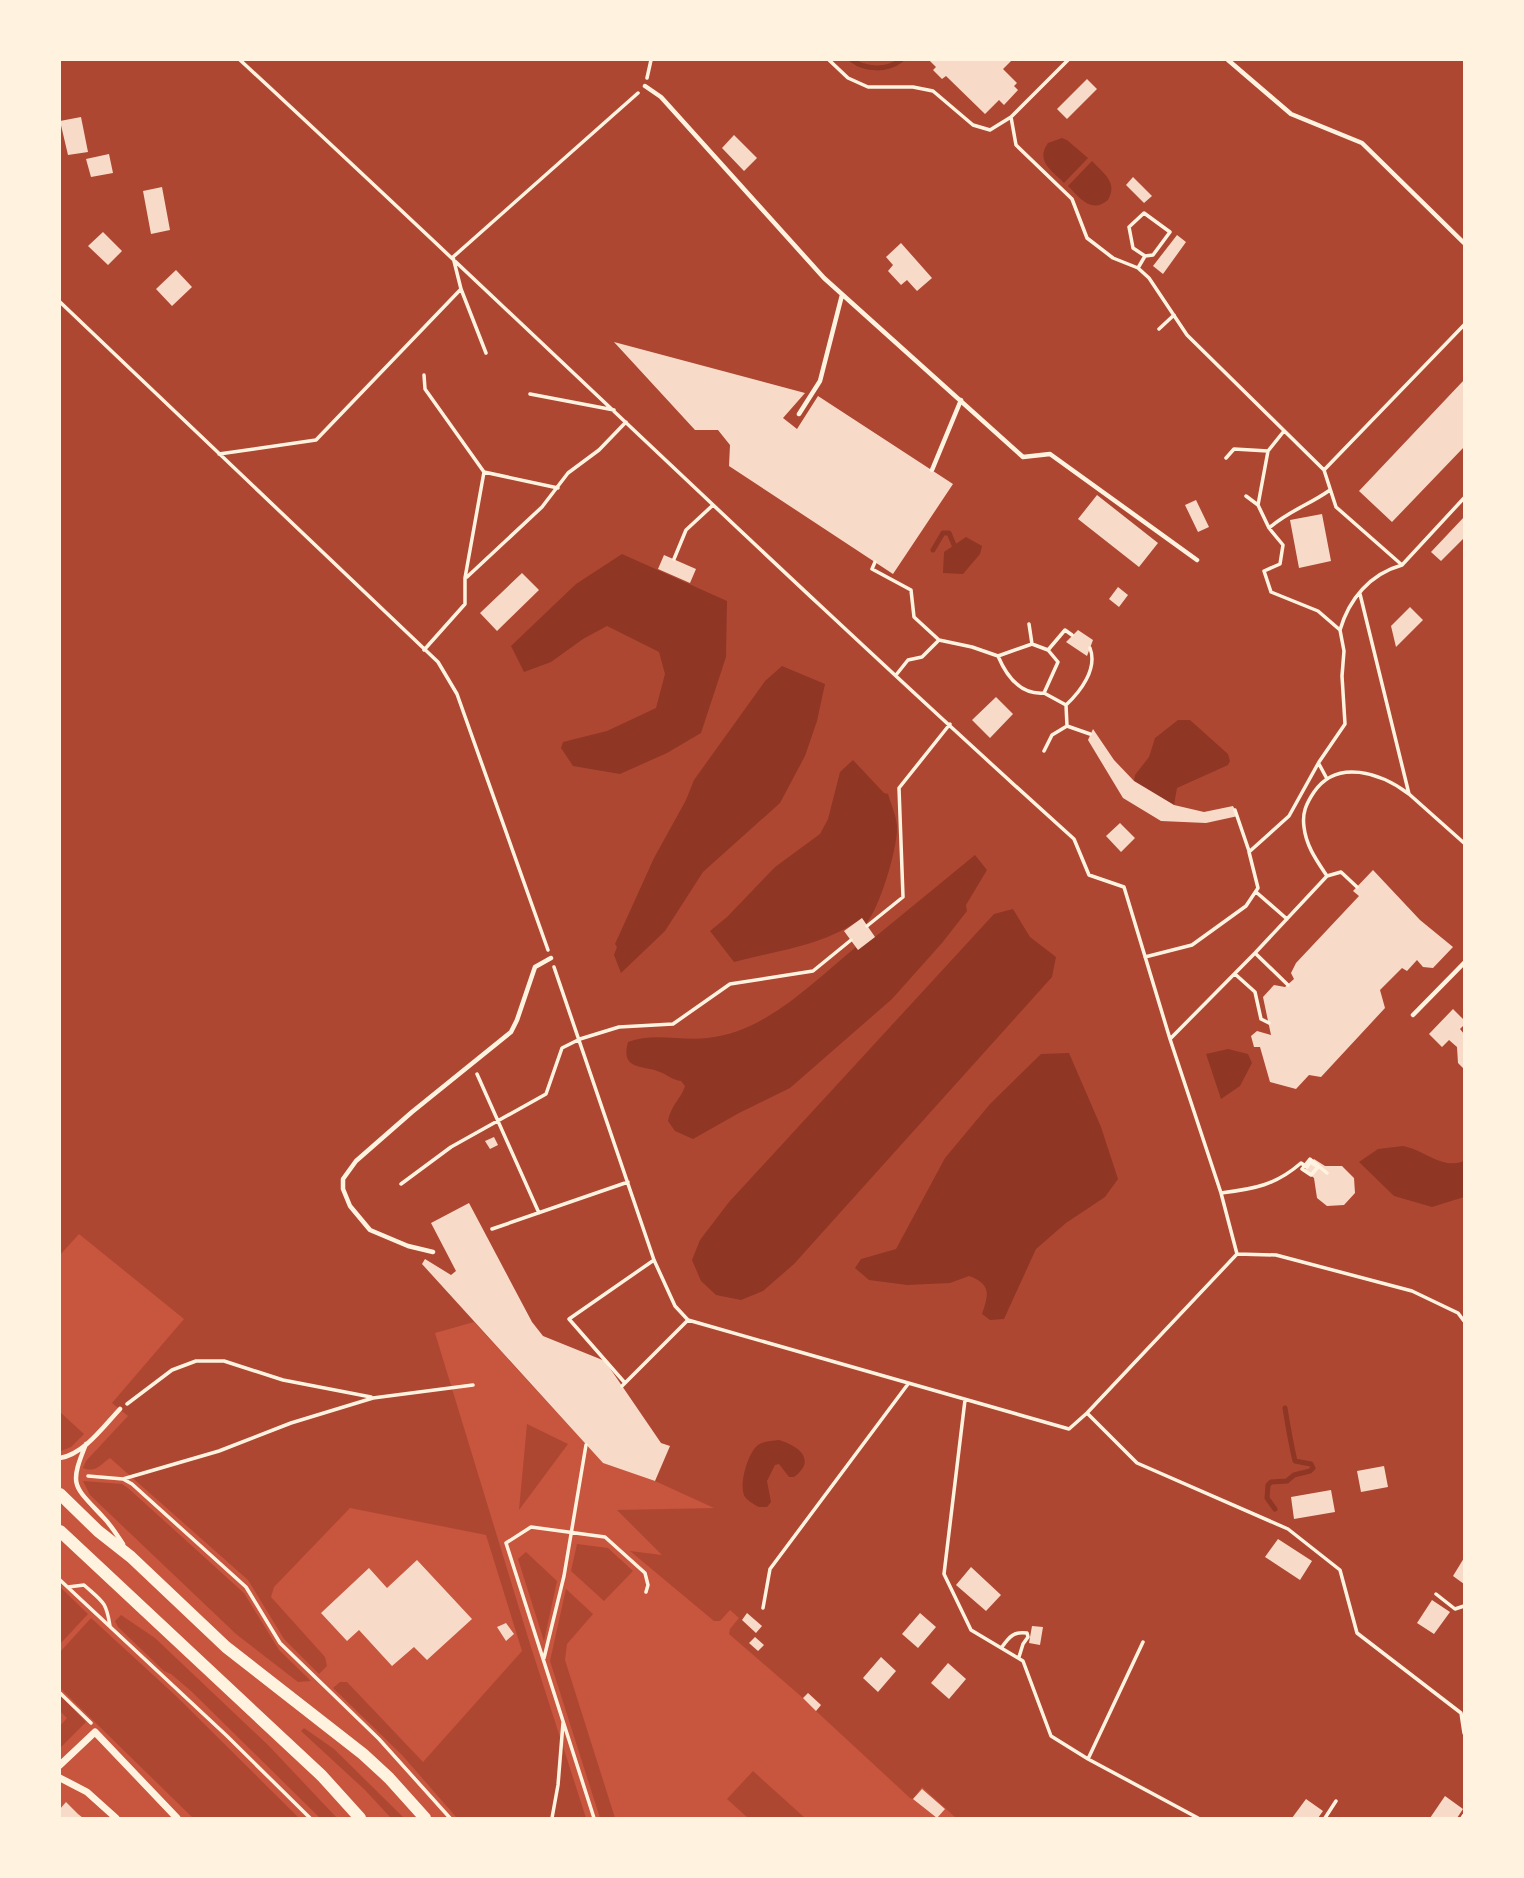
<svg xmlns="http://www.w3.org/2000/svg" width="1524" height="1878" font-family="Lato,sans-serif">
<rect width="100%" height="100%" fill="#c8553d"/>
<path fill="#ae4732" d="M60,60H1464V1818H956L922,1787L913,1799L910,1798L816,1711L821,1705L808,1693L803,1698L729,1634L730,1629L739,1618L730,1610L720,1621H714L630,1551L662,1555L617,1510L714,1508L655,1481L603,1463L474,1322L435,1333L530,1644L586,1818H457L402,1755L333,1688L340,1682H347L423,1762L522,1651L486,1535L350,1508L274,1587L271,1597L325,1657L327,1666L319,1674L284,1639L248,1580L110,1458C100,1465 96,1473 83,1468L86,1461L128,1416L112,1403L184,1319L79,1234L60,1255Z
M60,1412L84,1434L71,1447L61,1451Z
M527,1424L568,1444L519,1510Z
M83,1481L122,1484L128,1488L244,1593L279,1650L311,1681L298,1682L236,1634L90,1495Z
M577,1544L608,1548L633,1571L604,1601L571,1571Z
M526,1552L557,1581L544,1641L518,1559Z
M60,1587L88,1614L60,1644Z
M566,1589L593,1614L567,1644L565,1660L615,1818H600L550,1661Z
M121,1615L155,1638L268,1745L337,1818H320L191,1691L171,1674L164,1671L118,1627L115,1621Z
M91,1618L176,1696L299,1818H193L60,1688V1652Z
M60,1695L86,1722L60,1748V1726L67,1718L60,1711Z
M304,1728L334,1749L404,1818H391L365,1790L301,1731Z
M753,1771L805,1818H748L727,1799Z"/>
<path fill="#8f3625" d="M1062,138L1067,140L1088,158L1064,183C1052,171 1035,161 1048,143Z
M1092,161C1104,174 1118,182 1108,200C1091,214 1080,198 1068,186Z
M966,537L982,546L980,554L963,574L943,573L944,552Z
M622,554L727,601L726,657L701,733L667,753L620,774L573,766L561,748L563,742L607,731L656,708L665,674L659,652L607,626L583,639L551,662L524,672L511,646L576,584Z
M782,666L825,684L817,721L805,756L780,803L703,872L665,931L621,973L614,955L617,947L615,944L654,858L686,800L694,780L765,681Z
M1178,720H1190L1228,754L1230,761L1228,765L1177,788L1174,805L1134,781L1135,775L1149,757L1155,738Z
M853,760L884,793L888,794C891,804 896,815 897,826C898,848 880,907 866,924L862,918C824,946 778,950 734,962L710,931L727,917L775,867L820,834L828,819L840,772Z
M975,855L987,870L966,905L967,911L942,943L892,999L790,1088L739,1113L693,1139L675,1131L668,1121C672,1103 681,1099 685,1086L681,1081C672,1080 668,1075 660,1072C643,1065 620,1071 628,1042C653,1032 680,1041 707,1038C766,1032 812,983 856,947L858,949L875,937Z
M1013,909L1030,937L1056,957L1052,977L794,1264L763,1291L741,1300L716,1295L701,1281L692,1260L700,1240L729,1202L994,914Z
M1228,1049L1248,1054L1252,1063L1240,1086L1221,1099L1206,1054Z
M1069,1053L1101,1127L1118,1179L1105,1197L1066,1223L1036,1249L1004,1319L990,1320L982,1314C989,1294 991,1284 969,1276L950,1283L907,1285L869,1280L855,1268L861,1259L896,1249L945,1158L990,1104L1041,1054Z
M1403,1146C1425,1150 1442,1170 1464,1161V1197L1432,1207L1394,1196L1359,1162L1378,1149Z
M779,1440C799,1446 817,1460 794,1477H789L779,1464L775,1465L767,1481L771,1502L767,1507H759C755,1505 748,1501 745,1497C738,1486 748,1452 758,1445C763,1441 772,1441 779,1440Z"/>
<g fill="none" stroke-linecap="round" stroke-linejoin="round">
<path stroke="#8f3625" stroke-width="5" d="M852,60C865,70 887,71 901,60
M933,550L943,533H949L954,545
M1275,1509L1267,1498L1268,1485L1271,1482L1287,1481L1294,1475L1310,1471L1313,1468L1311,1464L1295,1461C1291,1444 1288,1427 1285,1408"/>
</g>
<path fill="#f7dbc8" d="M929,60H1012L1003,69L1017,83L1014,86L1018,90L1004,105L999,100L985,114L946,76L942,79L933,70L936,67Z
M1087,79L1097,89L1067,119L1057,109Z
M81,117L88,152L68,155L60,121Z
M734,135L757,158L744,171L722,148Z
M109,154L113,173L91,177L86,159Z
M1133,177L1152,196L1144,203L1126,185Z
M162,187L170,230L151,234L143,191Z
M103,232L122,251L108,265L88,246Z
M1177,235L1186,242L1163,274L1153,266Z
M901,243L932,278L917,291L907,280L901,285L888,271L893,265L886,257Z
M176,270L192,287L172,306L156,289Z
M614,342L805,393L783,418L797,429L818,396L953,484L893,574L729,466L730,445L718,430H695Z
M1464,380V447L1392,522L1359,491Z
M1097,495L1158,543L1139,567L1078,519Z
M1196,500L1209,527L1198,532L1185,505Z
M1322,514L1331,561L1299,568L1290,520Z
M1464,517V538L1441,561L1431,552Z
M664,555L696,569L690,583L658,569Z
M522,573L539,590L497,631L480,613Z
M1118,587L1128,595L1119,607L1109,599Z
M1410,607L1423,620L1396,647L1391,626Z
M1078,630L1093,640L1087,656L1066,642Z
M996,697L1013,714L990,738L972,720Z
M1093,729L1114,760L1134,781L1174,805L1204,812L1233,806L1238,816L1206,823L1161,821L1123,798L1088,740Z
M1120,823L1135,838L1121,852L1106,836Z
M1373,870L1420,920L1453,947L1433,968L1423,967L1417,960L1407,971L1402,968L1380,990L1385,1008L1321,1077L1309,1075L1296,1089L1270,1082L1260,1047H1254L1251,1036L1257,1031L1271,1035L1263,997L1274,985L1285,987L1294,979L1291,973L1296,963L1359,896L1353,891Z
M862,918L875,937L858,950L844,931Z
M1453,1009L1464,1020V1025L1460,1029L1464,1034V1069L1458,1063L1457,1047L1449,1040L1442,1047L1429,1034Z
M494,1137L498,1145L490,1149L485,1141Z
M1314,1159L1325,1166H1342L1354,1178L1355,1193L1344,1205L1327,1206L1317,1198L1314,1178L1304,1170Z
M469,1203L532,1322L543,1336L605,1361L661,1443L670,1446L655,1481L603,1463L422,1264L425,1259L451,1275L456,1271L431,1223Z
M1384,1466L1388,1487L1361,1492L1357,1471Z
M1331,1490L1335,1512L1294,1519L1291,1497Z
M1278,1539L1312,1561L1300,1580L1265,1557Z
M1464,1558V1584L1453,1576Z
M417,1560L472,1619L427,1660L414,1647L392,1666L359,1630L347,1641L321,1613L369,1568L387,1588Z
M971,1567L1001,1595L986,1611L956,1585Z
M1432,1600L1450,1612L1434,1634L1417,1623Z
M747,1613L762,1626L756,1633L742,1620Z
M920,1613L936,1627L918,1648L902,1634Z
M506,1623L514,1634L506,1641L497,1627Z
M1032,1626L1043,1627L1040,1645L1029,1643Z
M755,1637L764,1645L758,1651L749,1643Z
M881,1657L896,1671L878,1692L863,1678Z
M948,1663L966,1679L949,1699L931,1683Z
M808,1693L821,1705L816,1711L803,1698Z
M922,1789L945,1809L937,1818L913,1799Z
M1445,1796L1463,1809L1457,1818H1430Z
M1306,1799L1323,1811L1318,1818H1292Z
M66,1802L78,1814L83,1818H60V1809Z"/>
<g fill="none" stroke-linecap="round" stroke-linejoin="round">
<path stroke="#fff3e0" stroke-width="3.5" d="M240,60C519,318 791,584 1074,839L1089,875L1124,887L1170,1039L1221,1193L1237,1254L1087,1413L1069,1429L688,1320L675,1306L654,1260L554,967
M829,60L848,78L868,87H913L933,91L973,125L990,130L1011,117L1068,60
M647,78L651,60
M1011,117L1016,145L1072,199L1087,238L1113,258L1138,268L1149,278L1187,335L1324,470
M1138,268L1145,256L1153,255L1170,232L1144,213L1129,227L1133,248L1145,256
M60,302L438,662L457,694L548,950
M1464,325L1324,470L1336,507L1402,565L1464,498
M1159,329L1174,315
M486,353L461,289L453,257L638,93
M424,375L425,389L484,472L465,578V604L424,650
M530,394L614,410
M1284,431L1268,451L1258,505L1269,528C1290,510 1309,505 1330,490
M219,454L316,440L461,289
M1226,458L1234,449L1268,451
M484,472L558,488
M1246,496L1258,505
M1269,528L1283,545L1280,564L1264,571L1271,592L1318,611L1340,630C1349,599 1370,574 1402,565
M674,559L686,530L713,505
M875,562L872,569L911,590L914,617L939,640L922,657L908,660L896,675
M467,577L542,507L568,473L599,450L626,422
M1360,594L1409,794L1464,843
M1029,624L1032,644
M939,640L972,647L998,656C1006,675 1020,695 1044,693L1058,662L1048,650L1032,644L998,656
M1048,650L1065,630L1072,635
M1044,693L1066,705L1067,726L1090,734
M1066,705C1080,692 1098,669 1090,648
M1044,751L1052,735L1067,726
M1319,764L1326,777
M1235,810L1249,851
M1327,876L1341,872L1357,887
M1256,892L1287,919
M867,926L903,897L899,788L950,724
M1255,953L1288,985
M1145,957L1192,945L1246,906L1258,888L1249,852L1289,816L1319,762L1345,724L1342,676L1344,651L1340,630
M1235,974L1255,992L1261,1019L1269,1023
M1170,1039L1255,953L1327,876C1317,861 1306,846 1304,827C1302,813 1306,804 1314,792C1337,758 1381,773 1409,794
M477,1074L539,1213
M401,1184L451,1147L546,1094L562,1048L580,1039L619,1027L673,1024L730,984L813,971L851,940
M1221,1193C1254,1189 1276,1185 1301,1163L1307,1167L1310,1162L1318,1167L1311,1175L1302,1169L1310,1159L1327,1173
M492,1229L628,1182
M1237,1254L1276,1255L1412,1291L1458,1313L1464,1321
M625,1383L569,1319L654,1260
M622,1386L688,1320
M965,1400L944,1574L971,1630L1023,1661L1051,1736L1088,1759L1198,1818
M127,1404L172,1370L196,1361H224L283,1380L371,1397
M1087,1413L1137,1463L1288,1529L1340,1570L1357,1633L1461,1713L1464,1733
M88,1476L123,1479L132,1484L246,1587L280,1643L379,1739L450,1818
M123,1479L219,1451L291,1423L373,1398L473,1385
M60,1580L227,1736L310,1818
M68,1587L84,1585C103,1602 106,1601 110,1626
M1436,1594L1455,1609L1464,1606
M763,1608L770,1569L908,1384
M1002,1647C1009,1637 1014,1631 1027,1633L1028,1637L1023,1644L1019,1657
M544,1658L564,1576L586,1445
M60,1693L91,1723
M1088,1759L1143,1642
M552,1818L558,1785L563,1723
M594,1818L506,1543L531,1527L605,1537L645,1573L648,1585L646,1592
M1325,1818L1336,1801
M1462,1818L1464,1815"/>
<path stroke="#fff3e0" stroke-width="4.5" d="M1228,60L1291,114L1362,143L1464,243
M645,86L661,97L824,278L1023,457L1050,454L1197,560
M799,414L820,381L842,295
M932,470L961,400
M1413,1015L1464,963
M433,1252L408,1246L370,1230L350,1206L343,1189V1179L356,1161L412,1112L511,1032L517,1020L535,967L551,958
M86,1444C69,1486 73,1485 103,1517C111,1525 117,1535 123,1544
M60,1458C84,1454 103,1427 120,1409"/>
<path stroke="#fff3e0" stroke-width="7" d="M60,1765L95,1732L177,1818
M60,1778L87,1792L116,1818"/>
<path stroke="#fff3e0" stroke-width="12" d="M60,1494L98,1531L131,1557L226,1647L363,1754L389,1778L425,1818
M60,1531L322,1776L360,1818"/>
</g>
<rect width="1524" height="1878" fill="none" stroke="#fff3e0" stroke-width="122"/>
</svg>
